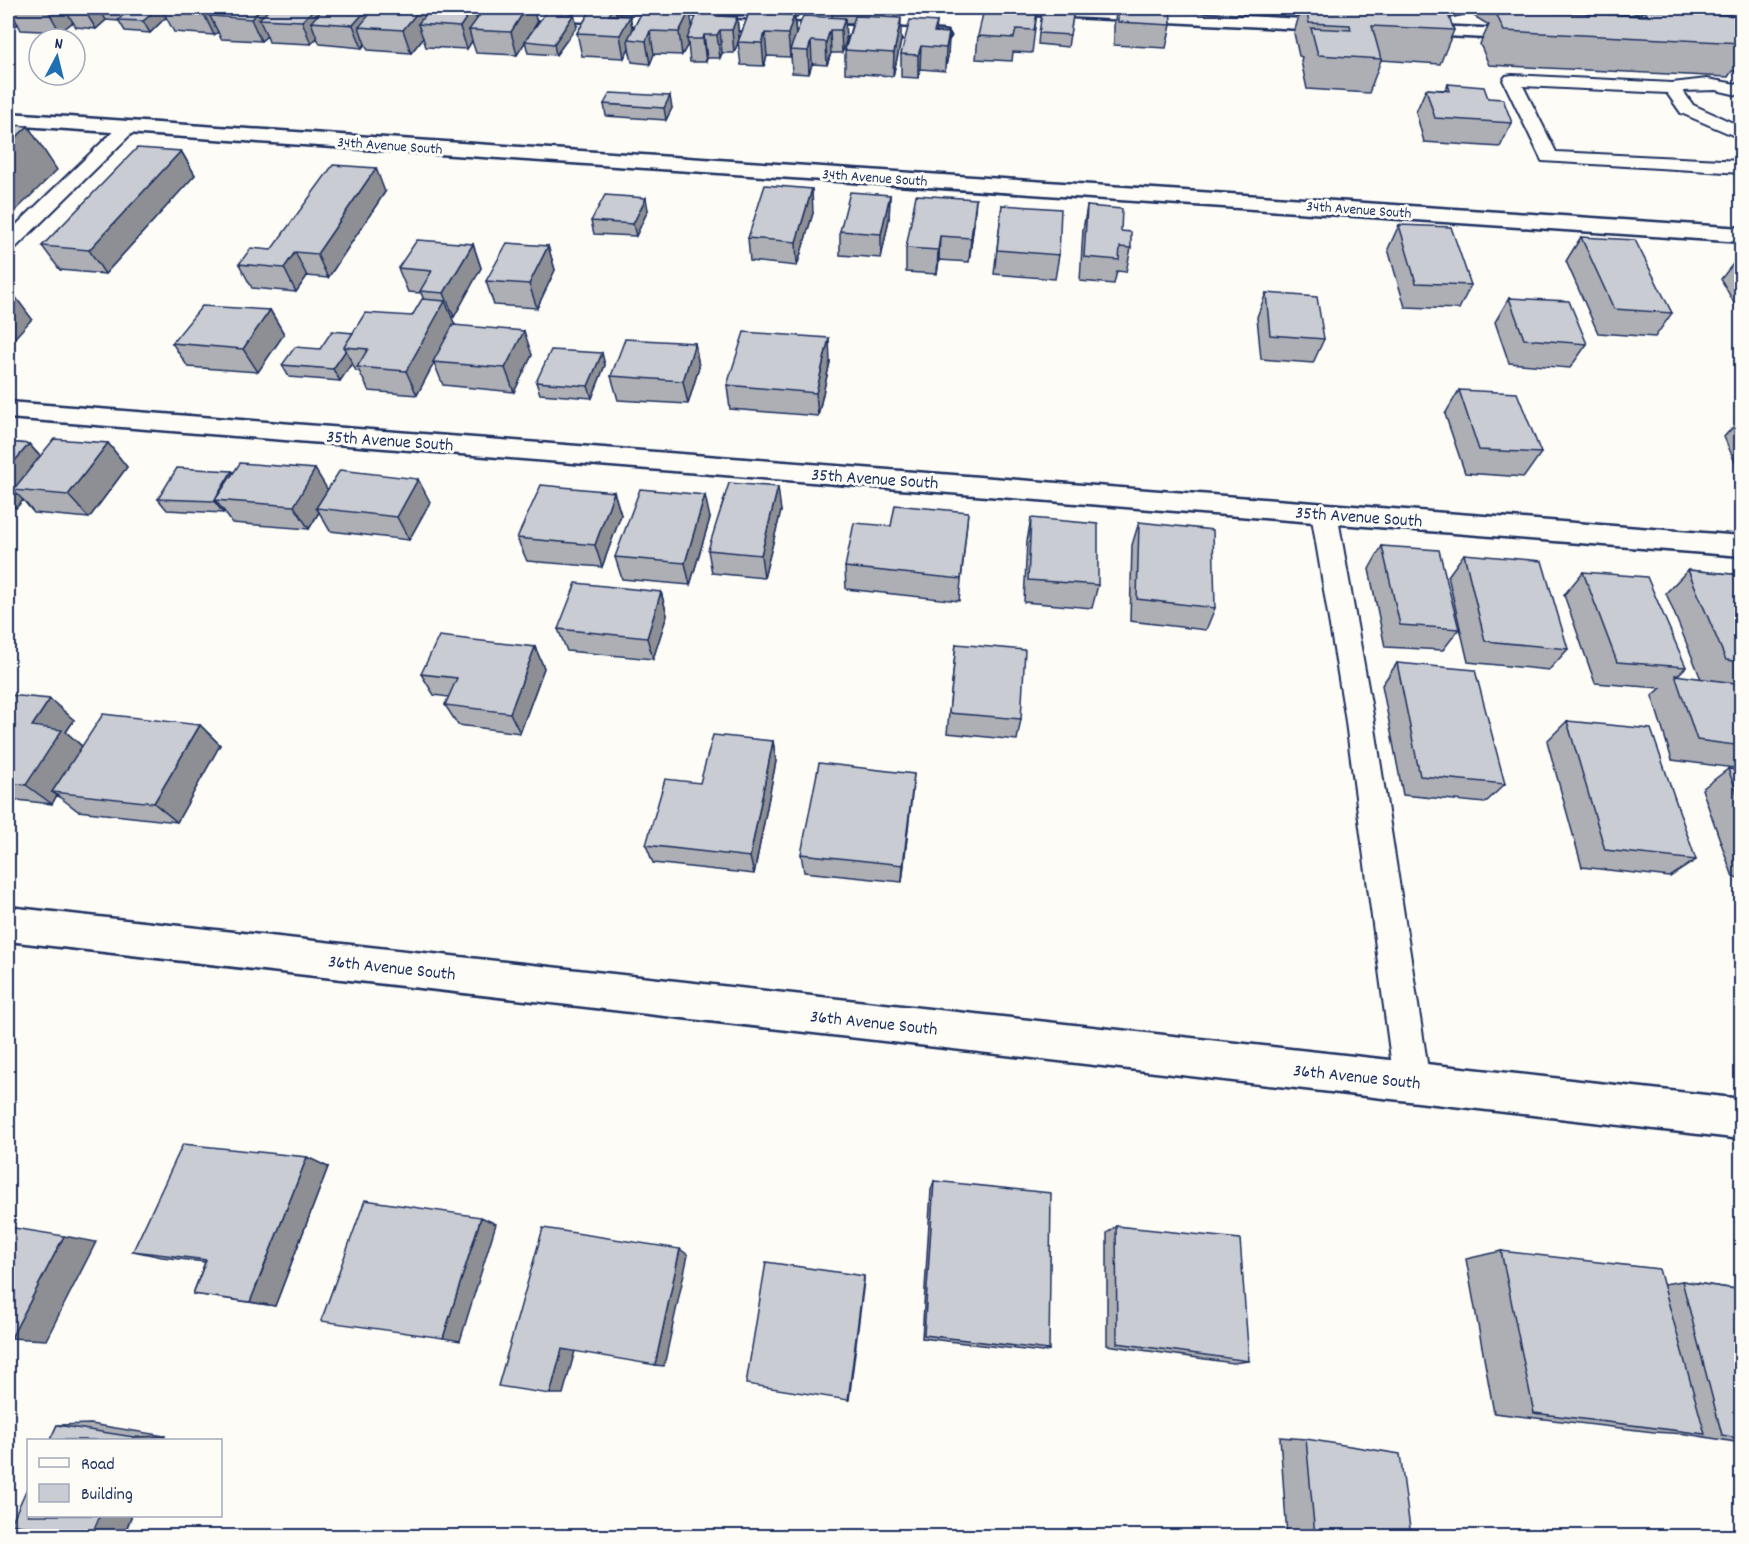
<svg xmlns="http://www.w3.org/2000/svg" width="1749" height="1544" font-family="Dekko,sans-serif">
<rect width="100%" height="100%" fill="#fdfcf7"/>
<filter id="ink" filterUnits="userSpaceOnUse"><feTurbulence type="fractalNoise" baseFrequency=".0167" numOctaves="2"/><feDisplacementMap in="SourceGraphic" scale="12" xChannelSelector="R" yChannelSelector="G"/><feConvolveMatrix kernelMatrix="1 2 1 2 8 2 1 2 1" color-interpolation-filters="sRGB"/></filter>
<g filter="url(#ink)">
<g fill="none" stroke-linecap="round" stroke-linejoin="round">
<g stroke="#1b2f5e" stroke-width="4">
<path id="service" d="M1512,75L1672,83L1707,79L1742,85V96L1716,90L1683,91L1693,105L1742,127V139L1681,113L1667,93L1523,86L1556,152L1742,161V173L1542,161L1503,80L1506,76Z
M128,122L134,123L137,127L134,131L15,248L8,250V233L122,123Z
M1324,504L1333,507L1337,513L1373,715L1430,1082L1425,1095L1412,1100L1399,1095L1394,1082L1345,715L1311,513L1315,507Z"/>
</g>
<g stroke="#1b2f5e" stroke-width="5">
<path id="minor" d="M412,8H509L941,31L947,32L950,36L947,40L941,41L421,13L415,12Z
M985,8H1085L1341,21L1347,22L1350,26L1347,30L1341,31L994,13L988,12Z
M1538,8H1554L1570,37L1567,41H1555Z
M1671,8H1701L1698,12L1634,26L1628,25L1625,21L1628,17Z
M1408,25L1530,30L1536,31L1539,35L1536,39L1530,40L1402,34L1399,30L1402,26Z
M8,113L1742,228V242L8,125Z
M8,402L1742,536V556L8,418Z
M8,907L1742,1099V1139L8,941Z"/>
</g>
<use href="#service" fill="#fdfcf7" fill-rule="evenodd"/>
<use href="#minor" fill="#fdfcf7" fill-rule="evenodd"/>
</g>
<path fill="#adafb5" stroke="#1b2f5e" stroke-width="1.5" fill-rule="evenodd" d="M8,8H468L477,19L485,8H533L537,23L517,55L476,53L472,41L467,49L426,47L423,38L411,53L368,50L365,44L362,48L320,44L317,38L311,44L269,42L267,36L261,41L221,39L218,32L214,35L174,32L166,17L150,33L125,31L119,21L106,20L96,29L76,27L73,22L60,32L21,30L18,24L14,27L8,26Z
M592,8H671V9L692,26L720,16L737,17L739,39L748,16L722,15L721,8H800L797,18H795L796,36L832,17V8H899V12L897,18L901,41L893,76L845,73V50L852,24H845L846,41L842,53H831L827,65L812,64L809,74L792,73L791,54L790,57L767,56L764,66L741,65L738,42L734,53H722L720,58H707L706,62H690L688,44L682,55L654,54L650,64L632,62L629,48L624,58L582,56L577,33ZM615,8L643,9L633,30L630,16L616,15Z
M1117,8H1170L1171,25L1166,48L1114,45V26Z
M1189,8H1212L1194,11Z
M1259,8H1384L1380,9L1412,10L1413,8H1540L1538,12L1562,13L1561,12L1563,8H1629L1625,15L1641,16L1644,10L1714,14L1705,9L1706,8H1742V71H1732L1728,77L1489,65L1480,44L1489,25L1469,13L1468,14L1449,18L1454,30L1440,64L1381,60L1369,93L1307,89L1301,61L1302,57L1299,56L1294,33L1301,9L1269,15Z
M1037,12L1032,53L1013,52L1012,61L976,59L978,36Z
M1073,15L1068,47L1038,44L1039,33Z
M937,22L936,32L949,33L948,56L945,71L920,69L918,78L901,77V54Z
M577,26L556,55L528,53L525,41Z
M1448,84L1488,98L1512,123L1500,147L1424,142L1416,112L1426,89L1446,90Z
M604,104L672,108L666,120L606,116Z
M181,151L195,175L105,274L60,270L42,246Z
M385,192L328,278L307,276L296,292L252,288L239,264L271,250Z
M890,195L889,219L881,258L840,255V231Z
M1002,205L1059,255L1055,279L994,274Z
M1087,206L1121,231L1131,248L1126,272L1117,271L1114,284L1080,281L1083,230Z
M648,210L636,236L594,234L591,221Z
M813,213L797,266L750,261L748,238Z
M974,223L969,262L939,260L937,274L906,272V248Z
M1399,225L1471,285L1459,309L1405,307L1388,249Z
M1581,237L1672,313L1655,337L1598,333L1566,261Z
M473,244L481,268L454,317H451L455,325L532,355L514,392L443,385L434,363L417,395L369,391L359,371H356L352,363L340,381L289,377L282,365L320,349L353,333L412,316L424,300L421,293L408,292L398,268Z
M548,246L555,270L537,308L494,305L486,281Z
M1740,255H1742V318L1721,279Z
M1266,293L1324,339L1313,363L1261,359L1257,317Z
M1509,298L1587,344L1570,368L1509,363L1495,322Z
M270,310L284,334L258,372L188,367L172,343Z
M695,343L699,367L688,404L618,400L611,376Z
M830,362L818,416L730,409L727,385Z
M605,365L592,398L540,394L536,382Z
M1459,390L1541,453L1524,477L1465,473L1445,414Z
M1742,417V478L1724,437Z
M8,442L29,444L40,456L108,443L127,467L89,518L34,513L23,500L16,508L8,507Z
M233,472L328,489L430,502L409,540L330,531L319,512L309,529L232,523L224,511L223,513L167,510L158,499Z
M614,492L621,515L602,567L527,561L517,538Z
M781,511L764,578L712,573L708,550Z
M968,512L959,601L846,589L845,567L891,526Z
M710,518L690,585L622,579L615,557Z
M1031,518L1098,585L1092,608L1024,602L1027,541Z
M1139,522L1215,608L1206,630L1130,621L1132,545Z
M1382,546L1459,629L1443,650L1385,647L1369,569Z
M1464,554L1568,649L1549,670L1468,662L1448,576Z
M1688,570L1742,575V769L1672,760L1652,696L1661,688L1595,683L1564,595L1583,572L1686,667L1677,676L1701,679L1666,593Z
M661,592L667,615L653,659L567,651L558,629Z
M956,644L1021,719L1017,740L947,733Z
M535,647L544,668L520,733L458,725L445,705L449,697L434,695L421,674Z
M1397,663L1505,784L1485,803L1403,795L1382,685Z
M8,695L74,720L66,732L82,746L200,725L220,745L177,822L78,811L57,795L52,804L8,799Z
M1567,721L1696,860L1670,877L1582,867L1547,741Z
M773,741L776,761L754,874L653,863L646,845Z
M1728,769L1742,771V878L1733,877L1702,789Z
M912,793L902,882L804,872L801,854Z
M328,1167L275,1306L193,1294L205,1262L162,1257L133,1251Z
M934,1181L1049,1350L1042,1352L922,1338L931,1190Z
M1116,1226L1249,1361L1233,1363L1107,1345V1233Z
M1501,1251L1664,1284L1682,1281L1742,1290V1443L1686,1434L1654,1432L1494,1413L1466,1259Z
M91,1424L165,1436L163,1440H50L57,1425Z
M1280,1437L1306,1439L1411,1536H1287Z"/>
<path fill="#8d8f94" stroke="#1b2f5e" stroke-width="1.5" d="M8,8L18,24L14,27L8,16Z
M49,8H64L73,22L60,32L47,9Z
M83,8H99L106,20L96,29Z
M118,8H142L125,20Z
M159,8H177L162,10L166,17L150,33L143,21Z
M208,8H242L210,16L218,32L214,35L203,12Z
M262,8H289L259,19L267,36L261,41L251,19Z
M315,8H337L311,22L317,38L311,44L302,21Z
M368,8H386L359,27L365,44L362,48L353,25Z
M421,8H434L418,24L423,38L411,53L403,30Z
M473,8L480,30H469L472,41L467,49L460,27Z
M526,8H533L537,23L517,55L511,32Z
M613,8H615L619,28L609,15Z
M797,8H800L797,18Z
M895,8H899V12L894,27Z
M1195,8H1212L1194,11Z
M1271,8H1302L1301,9L1269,15Z
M1450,8H1471L1468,14L1430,22L1435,11Z
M1499,8H1540L1536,16L1496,13Z
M1616,8H1629L1625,15L1583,25L1589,14Z
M690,10L693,32L687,39L688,44L682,55L679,32Z
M719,10L721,30H720L722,53L720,58L717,35V16Z
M574,14L577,26L556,55L554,44Z
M794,15L796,37L790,50V57L788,34Z
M630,16L634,39H628L629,48L624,58L620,35Z
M737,17L739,40L734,53L732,30Z
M845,18L846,41L842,53L841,30Z
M901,18V41L893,76L894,53Z
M830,30L831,53L827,65L826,42Z
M650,31L654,54L650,64L646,41Z
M765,33L767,56L764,66L762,43Z
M949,33L948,56L945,71L946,48Z
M704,35L707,58L706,62L703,39Z
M811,41L812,64L809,74L808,51Z
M921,46L920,69L918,78V55Z
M670,96L672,108L666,120L664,108Z
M28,126L57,170L10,216L8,212V145Z
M181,151L195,175L105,274L89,250Z
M376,168L385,192L328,278L317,254Z
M812,189L813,213L797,266L796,242Z
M890,195L889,219L881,258V234Z
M646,198L648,210L636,236L633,224Z
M976,199L974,223L969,262L971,238Z
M940,236L939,260L937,274L938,250Z
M473,244L481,268L454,317L444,293Z
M548,246L555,270L537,308L529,284Z
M295,252L307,276L296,292L284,268Z
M14,295L32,319L8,345V301Z
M445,301L455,325L433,362L434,363L417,395L406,371Z
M270,310L284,334L258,372L243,349Z
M524,331L532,355L514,392L505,368Z
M829,338L830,362L818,416L816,393Z
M695,343L699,367L688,404L683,381Z
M346,350L352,363L340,381L333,369Z
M602,353L605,365L592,398L588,386Z
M108,443L127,467L89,518L68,495Z
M29,444L50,468L13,490L23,500L16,508L8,499V469Z
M315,469L329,492L316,508L319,512L309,529L294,506Z
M232,471L240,482L215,500L224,511L223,513L214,501Z
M418,479L430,502L409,540L397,517Z
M778,487L781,511L764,578L761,555Z
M614,492L621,515L602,567L595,545Z
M705,495L710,518L690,585L685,563Z
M661,592L667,615L653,659L647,638Z
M535,647L544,668L520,733L510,713Z
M50,699L74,720L66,732L86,750L52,792L57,795L52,804L26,785L32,726Z
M200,725L220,745L177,822L154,803Z
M773,741L776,761L754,874L750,857Z
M914,774L912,793L902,882L903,865Z
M307,1157L328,1167L275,1306L250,1302Z
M481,1217L496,1224L460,1341L443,1338Z
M64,1236L96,1242L46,1340L11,1338Z
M680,1249L688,1255L664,1366L655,1365Z
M864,1276V1281L849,1400H848Z
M562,1349L575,1351L563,1394H550Z
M165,1436L163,1440H132L134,1437Z
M100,1515H132L125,1533L104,1536H91Z"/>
<path fill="#c9ccd3" stroke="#1b2f5e" stroke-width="1.5" d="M14,8H49L47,9Z
M132,8H159L143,21L118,20Z
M165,8H208L203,12L162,10Z
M219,8H262L251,19L210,16Z
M271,8H315L302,21L259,19Z
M324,8H368L353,25L311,22Z
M375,8H421L403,30L359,27Z
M431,8H473L460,27L418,24Z
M485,8H526L511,32L469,30Z
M592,8H613L609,15L630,16L620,35L577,33Z
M644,8H646L690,10L679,32L650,31L646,41L628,39Z
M1118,8H1170L1171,25L1118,22Z
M1306,8H1366L1447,12L1454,30L1372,26L1381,59L1318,55L1311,28L1351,30L1350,25L1309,23Z
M1429,8H1450L1435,11Z
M1578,8H1616L1589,14Z
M1729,8H1742V15Z
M699,9L719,10L717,16L737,17L732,30H720L717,35H704L703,39H687Z
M984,9L1037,12L1034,30L1016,29L1014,38L978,36Z
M1644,10L1742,16V43L1504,31L1495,11L1648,16Z
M546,12L574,14L554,44L525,41Z
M749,13L794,15L788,34L765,33L762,43L738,42Z
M1042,13L1073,15L1070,35L1039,33Z
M803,16L845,18L841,30H830L826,42L811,41L808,51L790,50Z
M855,16L901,18L894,53L845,50Z
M910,20L937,22L934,32L949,33L946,48L921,46L918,55L901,54Z
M1448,84L1484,87L1488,98L1503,99L1512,123L1435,118L1426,89L1450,91Z
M610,93L670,96L664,108L604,104Z
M8,125L28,126L8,145Z
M137,148L181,151L89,250L42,246Z
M333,165L376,168L317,254L295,252L284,268L239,264L251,248L271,250Z
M765,185L812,189L796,242L748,238Z
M850,192L890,195L881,234L840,231Z
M605,195L646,198L633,224L591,221Z
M916,195L976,199L971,238L940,236L938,250L906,248Z
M1002,205L1061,209L1059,255L997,250Z
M1087,206L1122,209L1121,231L1131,232V248L1120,247L1119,260L1084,257Z
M1399,225L1451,227L1471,285L1416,283Z
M1581,237L1635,240L1672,313L1614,309Z
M417,240L473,244L444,293L420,291L432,271L398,268Z
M507,243L548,246L529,284L486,281Z
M1266,293L1317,297L1324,339L1270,335Z
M8,294L14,295L8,301Z
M1509,298L1569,301L1587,344L1524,339Z
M422,299L445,301L406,371L357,367L368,349L344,347L365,313L412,316Z
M202,306L270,310L243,349L172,343Z
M453,325L524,331L505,368L433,362Z
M332,331L353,333L344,347L346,350L333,369L282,365L295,347L320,349Z
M744,332L829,338L816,393L727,385Z
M625,339L695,343L683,381L611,376Z
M551,350L602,353L588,386L536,382Z
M1459,390L1517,393L1541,453L1479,450Z
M54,439L108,443L68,495L13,490Z
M8,442L29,444L8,469Z
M240,463L315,469L294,506L215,500Z
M177,468L232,471L214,501L158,499Z
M340,470L418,479L397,517L316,508Z
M729,483L778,487L761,555L708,550Z
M541,485L614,492L595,545L517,538Z
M640,489L705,495L685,563L615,557Z
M895,505L968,512L961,579L845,567L854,523L891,526Z
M1031,518L1098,524V585L1028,580Z
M1139,522L1213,530L1215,608L1137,599Z
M1382,546L1439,550L1459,629L1400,625Z
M1464,554L1542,561L1568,649L1485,641Z
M1688,570L1742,575V662L1726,660Z
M1583,572L1647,577L1686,667L1617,662Z
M576,583L661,592L647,638L558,629Z
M439,636L535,647L510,713L445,705L457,678L421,674Z
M956,644L1025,650L1021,719L949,713Z
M1397,663L1475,670L1505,784L1420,776Z
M1675,675L1742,684V746L1697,740Z
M8,695L50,699L32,726L62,730L26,785L8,783Z
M103,714L200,725L154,803L52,792Z
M1567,721L1651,729L1696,860L1605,850Z
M713,735L773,741L750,857L646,845L665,779L700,783Z
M819,763L914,774L903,865L801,854Z
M1728,769L1742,771V806Z
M183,1144L307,1157L250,1302L193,1294L206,1260L133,1251Z
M934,1181L1051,1193L1049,1350L924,1335Z
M365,1200L481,1217L443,1338L321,1321Z
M1116,1226L1240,1239L1249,1361L1117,1343Z
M8,1227L64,1236L11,1338L8,1337Z
M543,1228L680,1249L655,1365L562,1349L550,1394L498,1386Z
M1501,1251L1659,1269L1705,1434L1534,1413Z
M766,1262L864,1276L848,1400L746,1384Z
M1682,1281L1742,1290V1439L1722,1435Z
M57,1425L134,1437L132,1440H50Z
M1306,1439L1400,1454L1411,1536H1315Z
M28,1486V1515H100L91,1536H77L11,1524Z"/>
</g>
<g text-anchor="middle" stroke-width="6" stroke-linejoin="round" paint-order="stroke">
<g font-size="15" fill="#1b2f5e" stroke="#fdfcf7">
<text transform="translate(390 145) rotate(4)" y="5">34th Avenue South</text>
<text transform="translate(875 177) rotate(4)" y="5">34th Avenue South</text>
<text transform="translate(1359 209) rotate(4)" y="5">34th Avenue South</text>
</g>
<g font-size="18" fill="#1b2f5e" stroke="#fdfcf7">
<text transform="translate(390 440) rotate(4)" y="6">35th Avenue South</text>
<text transform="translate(875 478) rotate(4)" y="6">35th Avenue South</text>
<text transform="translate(1359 516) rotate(4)" y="6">35th Avenue South</text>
<text transform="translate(392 967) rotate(6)" y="6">36th Avenue South</text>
<text transform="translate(874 1022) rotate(6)" y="6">36th Avenue South</text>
<text transform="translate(1357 1076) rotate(6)" y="6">36th Avenue South</text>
</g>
</g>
<rect width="1749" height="1544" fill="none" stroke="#fdfcf7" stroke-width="30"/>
<rect x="15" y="15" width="1719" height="1514" fill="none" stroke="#1b2f5e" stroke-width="2" filter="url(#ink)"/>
<rect x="27" y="1439" width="195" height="78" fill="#fdfcf7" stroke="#a3aaba" stroke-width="1.5"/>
<rect x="39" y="1458" width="30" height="9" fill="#fdfcf7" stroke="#a3aaba" stroke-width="1.5"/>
<text x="81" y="1469" font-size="18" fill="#1b2f5e">Road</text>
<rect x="39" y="1484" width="30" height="18" fill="#c9ccd3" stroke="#a3aaba" stroke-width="1.5"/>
<text x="81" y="1499" font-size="18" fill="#1b2f5e">Building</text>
<g transform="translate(57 57) rotate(7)"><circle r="28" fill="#fdfcf7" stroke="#a3aaba" stroke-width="1.5"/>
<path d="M0-4.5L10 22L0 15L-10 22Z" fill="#1f6fb2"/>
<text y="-9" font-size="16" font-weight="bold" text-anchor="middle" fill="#1b2f5e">N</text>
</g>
</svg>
